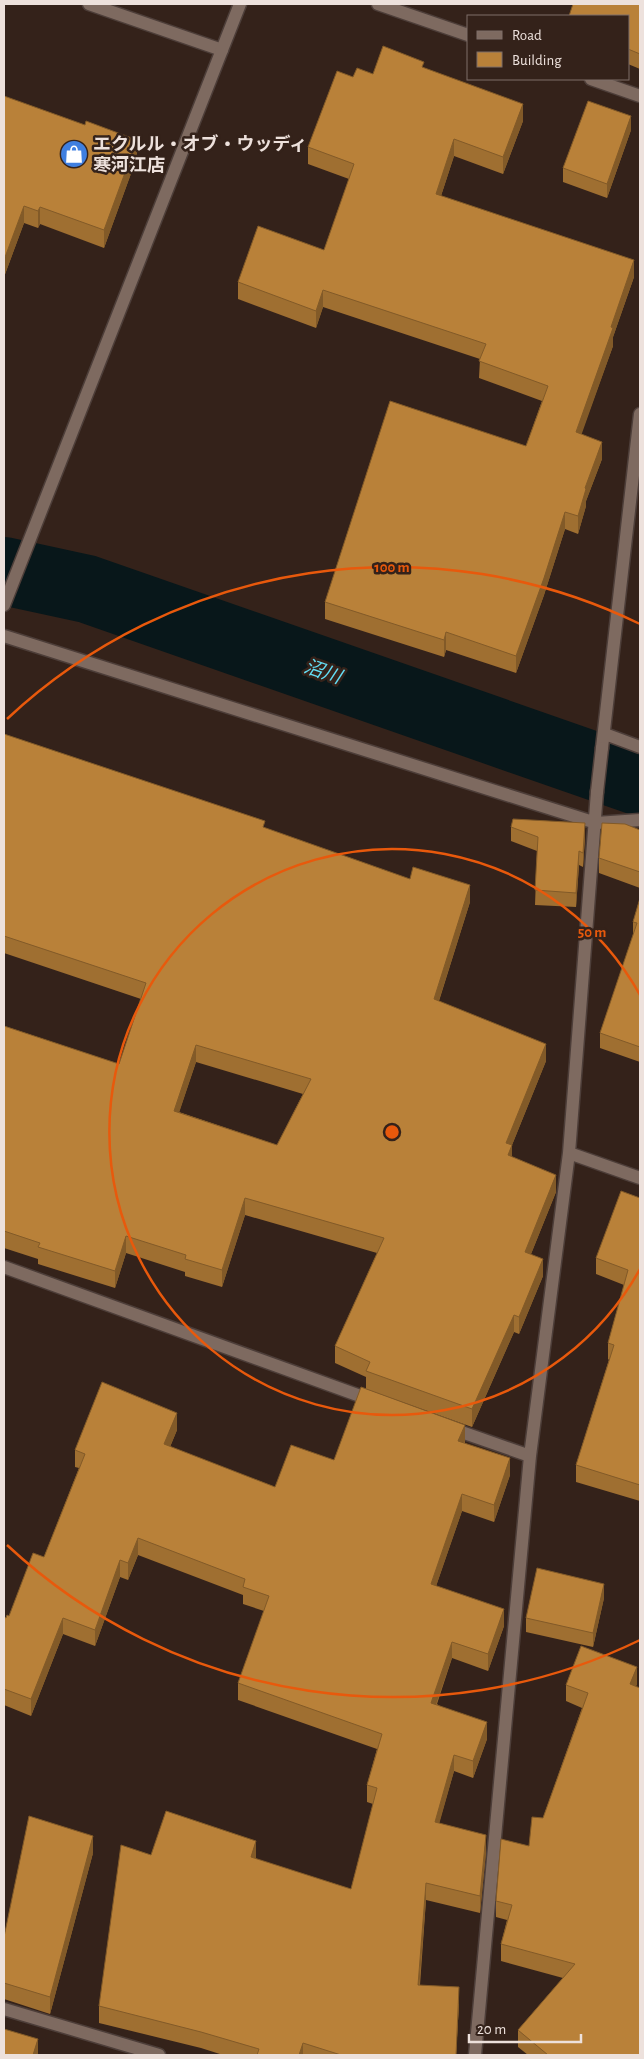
<svg xmlns="http://www.w3.org/2000/svg" width="644" height="2059" font-family="'Alegreya Sans','Noto Sans JP',sans-serif">
<rect width="100%" height="100%" fill="#34221a"/>
<g fill="none" stroke-linecap="round" stroke-linejoin="round">
<path stroke="#08171a" stroke-width="68" d="M4,571L87,589L640,782"/>
<g stroke="#4d3e39" stroke-width="15">
<path id="lane" d="M378,4L468,35
M591,79L640,96
M4,636L596,823L640,820
M605,734L640,747
M602,748L640,414
M569,1153L640,1178
M4,1267L374,1401
M450,1428L530,1456
M475,2055L530,1456L569,1153L597,792"/>
</g>
<g stroke="#4d3e39" stroke-width="15">
<path id="street" d="M89,4L222,50
M597,792L602,748
M4,2009L159,2055"/>
</g>
<g stroke="#4d3e39" stroke-width="15">
<path id="secondary" d="M4,605L240,4"/>
</g>
<use href="#lane" stroke="#7e6a60" stroke-width="12"/>
<use href="#street" stroke="#7e6a60" stroke-width="12"/>
<use href="#secondary" stroke="#7e6a60" stroke-width="12"/>
</g>
<path fill="#9f6f31" fill-rule="evenodd" d="M640,4V69L628,64V16Z
M424,68L523,121L503,174L454,156L441,196L634,277L613,337V346L581,434L602,459L586,501V506L578,534L565,529L544,595L516,673L446,650L444,657L325,619V602L526,446L542,401L479,378L480,359L323,307L316,328L238,299V282L324,250L349,179L308,164V147L353,77Z
M4,96L137,157L104,248L40,224L38,228L24,223L4,277Z
M631,130L607,198L563,182V168Z
M4,734L470,902L439,1001L546,1061L512,1145V1157L556,1192L531,1254L543,1276L519,1334L514,1332L472,1427L366,1389V1377L335,1363V1346L377,1253L245,1215L222,1287L185,1276V1272L126,1253L115,1288L38,1264V1259L4,1248V1026L119,1064L141,999L4,953ZM196,1062L303,1094L277,1145L179,1112Z
M511,827L585,837L583,867L579,865L576,907L535,905L537,851L511,841Z
M640,830V888L599,873V858Z
M640,898V1062L600,1048V1033L633,936V922Z
M640,1198V1501L576,1482V1465L609,1360L608,1359V1343L624,1285L596,1274V1258Z
M177,1430L170,1447L275,1487L334,1460L465,1441V1443L510,1475L494,1522L462,1511L436,1586L504,1626L488,1671L452,1658L437,1704L487,1739L473,1778L454,1771L439,1823L486,1852L480,1913L426,1900L420,1985L459,2004L456,2055H223L201,2048L99,2023V2006L151,1855L256,1859L351,1889L373,1804L367,1802V1785L377,1749L238,1700V1683L264,1611L243,1604V1595L138,1555L128,1580L120,1577L95,1646L63,1634L31,1716L4,1705V1617L6,1618L9,1616L44,1557L79,1468L75,1467V1450Z
M604,1598L593,1647L526,1632V1618Z
M637,1684L636,1686L640,2055H528L518,2047V2030L563,1978L501,1961V1944L507,1920L496,1917V1901L529,1846L543,1818L582,1708L566,1701V1685Z
M93,1853L50,2014L4,1999V1937Z"/>
<path fill="#825a28" d="M523,104V121L503,174V157Z
M631,116V130L607,198V184Z
M454,139V156L436,211V194Z
M137,140V157L104,248V230Z
M24,206V223L4,277V260Z
M40,207V224L38,228V211Z
M634,260V277L613,337V346L576,450V432L611,327Z
M323,290V307L316,328V311Z
M602,442V459L586,501V506L578,534V516L585,488Z
M565,512V529L544,595L516,673V656Z
M446,632V650L444,657V640Z
M585,823V837L583,867V853Z
M579,851V865L576,907V893Z
M470,885V902L434,1016V999Z
M546,1044V1061L506,1160V1143Z
M196,1045V1062L174,1128V1111Z
M512,1145V1162L508,1155Z
M556,1175V1192L525,1269V1252Z
M245,1198V1215L222,1287V1270Z
M126,1236V1253L115,1288V1271Z
M543,1259V1276L519,1334V1317Z
M514,1315V1332L472,1427V1409Z
M177,1413V1430L164,1461V1444Z
M465,1425V1441L458,1457V1441Z
M510,1458V1475L494,1522V1505Z
M462,1494V1511L431,1601V1584Z
M138,1538V1555L128,1580V1563Z
M120,1560V1577L95,1646V1630Z
M604,1584V1598L593,1647V1633Z
M504,1609V1626L488,1671V1654Z
M63,1618V1634L31,1716V1699Z
M452,1642V1658L431,1719V1703Z
M637,1667V1684L630,1701V1684Z
M487,1722V1739L473,1778V1761Z
M454,1755V1771L435,1839V1822Z
M486,1835V1852L480,1913V1896Z
M93,1836V1853L50,2014V1997Z
M256,1841V1858L251,1874V1857Z
M426,1883V1900L418,2001V1985Z
M459,1987V2004L456,2055Z
M38,2039V2055H33Z
M303,2043V2055H299Z"/>
<path fill="#b98139" stroke="#825a28" fill-rule="evenodd" d="M573,4H640V54L628,49V16H569Z
M383,46L424,62L422,67L523,104L503,157L454,139L436,194L634,260L611,327L613,328L576,432L602,442L585,488L586,489L578,516L565,512L544,578L516,656L446,632L444,640L325,602L390,401L526,446L548,386L479,361L486,344L323,290L316,311L238,282L258,226L324,250L354,164L308,147L337,71L353,77L357,68L373,74Z
M4,96L85,125L86,121L137,140L104,230L40,207L38,211L24,206L4,260Z
M588,101L631,116L607,184L563,168Z
M4,734L265,821L263,827L410,879L413,867L470,885L434,999L546,1044L506,1143L512,1145L508,1155L556,1175L525,1252L543,1259L519,1317L514,1315L472,1409L366,1371L370,1362L335,1346L384,1238L245,1198L222,1270L185,1259L186,1255L126,1236L115,1271L38,1247L40,1243L4,1231V1026L119,1064L146,983L4,936ZM196,1045L311,1079L277,1145L174,1111Z
M513,819L585,823L583,853L579,851L576,893L535,890L538,837L511,827Z
M602,823L625,824L640,830V872L599,858Z
M640,898V1047L600,1033L637,923L633,922Z
M621,1191L640,1198V1485L576,1465L614,1345L608,1343L628,1270L596,1258Z
M102,1382L177,1413L164,1444L275,1487L291,1445L334,1460L361,1387L465,1425L458,1441L510,1458L494,1505L462,1494L431,1584L504,1609L488,1654L452,1642L431,1703L487,1722L473,1761L454,1755L435,1822L486,1835L480,1896L426,1883L418,1985L459,1987L456,2055H341L303,2043L299,2055H257L259,2049L201,2032L99,2006L121,1845L151,1855L166,1811L256,1841L251,1857L351,1889L377,1788L367,1785L382,1734L238,1683L269,1596L243,1587L245,1579L138,1538L128,1563L120,1560L95,1630L63,1618L31,1699L4,1689V1617L6,1618L7,1615L9,1616L33,1553L44,1557L85,1454L75,1450Z
M537,1568L604,1584L593,1633L526,1618Z
M581,1646L637,1667L630,1684L640,1688V2055H548L518,2030L575,1964L501,1944L512,1905L496,1901L501,1839L529,1846L532,1817L543,1818L588,1693L566,1685Z
M29,1816L93,1836L50,1997L4,1983V1937Z
M4,2029L38,2039L33,2055H4Z"/>
<g fill="none" stroke="#e8590c" stroke-width="2.5">
<path d="M640 1269A283 283 0 1 1 640 995"/>
<path d="M640 1640A565 565 0 0 1 7 1545M7 719A565 565 0 0 1 640 624"/>
</g>
<defs>
<g id="shop-disc" transform="scale(1.4375)"><circle r="9.5" fill="#3f7fe0" stroke="#34221a"/><path d="M-5-2.5h2.3a2.7 3.5 0 0 1 5.4 0H5L5.5 6h-11ZM-1.5-2.5h3a1.5 2.3 0 0 0-3 0Z" fill="#fff"/></g>
</defs>
<g fill-rule="evenodd">
<use href="#shop-disc" x="74" y="154"/>
</g>
<g text-anchor="middle" stroke-width="5" stroke-linejoin="round" paint-order="stroke">
<g font-size="18" font-weight="bold" fill="#ede1dc" stroke="#34221a" text-anchor="start">
<text x="93" y="150">エクルル・オブ・ウッディ<tspan x="93" dy="21">寒河江店</tspan></text>
</g>
<g font-size="19" font-style="italic" fill="#63ddf5" stroke="#34221a">
<text transform="translate(323 671) rotate(19)" y="7">沼川</text>
</g>
</g>
<circle cx="392" cy="1132" r="8" fill="#e8590c" stroke="#34221a" stroke-width="2.5"/>
<g font-size="15" text-anchor="middle" font-weight="bold" fill="#e8590c" stroke="#34221a" stroke-width="5" stroke-linejoin="round" paint-order="stroke">
<text x="392" y="572">100 m</text>
<text x="592" y="937">50 m</text>
</g>
<rect width="644" height="2059" fill="none" stroke="#ede1dc" stroke-width="10"/>
<rect x="467" y="15" width="162" height="65" fill="#34221a" stroke="#7e6e68"/>
<rect x="477" y="31" width="25" height="8" fill="#7e6a60" stroke="#7e6e68"/>
<text x="512" y="40" font-size="15" fill="#ede1dc">Road</text>
<rect x="477" y="52" width="25" height="15" fill="#b98139" stroke="#7e6e68"/>
<text x="512" y="65" font-size="15" fill="#ede1dc">Building</text>
<path d="M469 2034v8h112v-8" fill="none" stroke="#ede1dc" stroke-width="2.5"/>
<text x="477" y="2034" font-size="15" fill="#ede1dc" stroke="#34221a" stroke-width="4" paint-order="stroke">20 m</text>
</svg>
